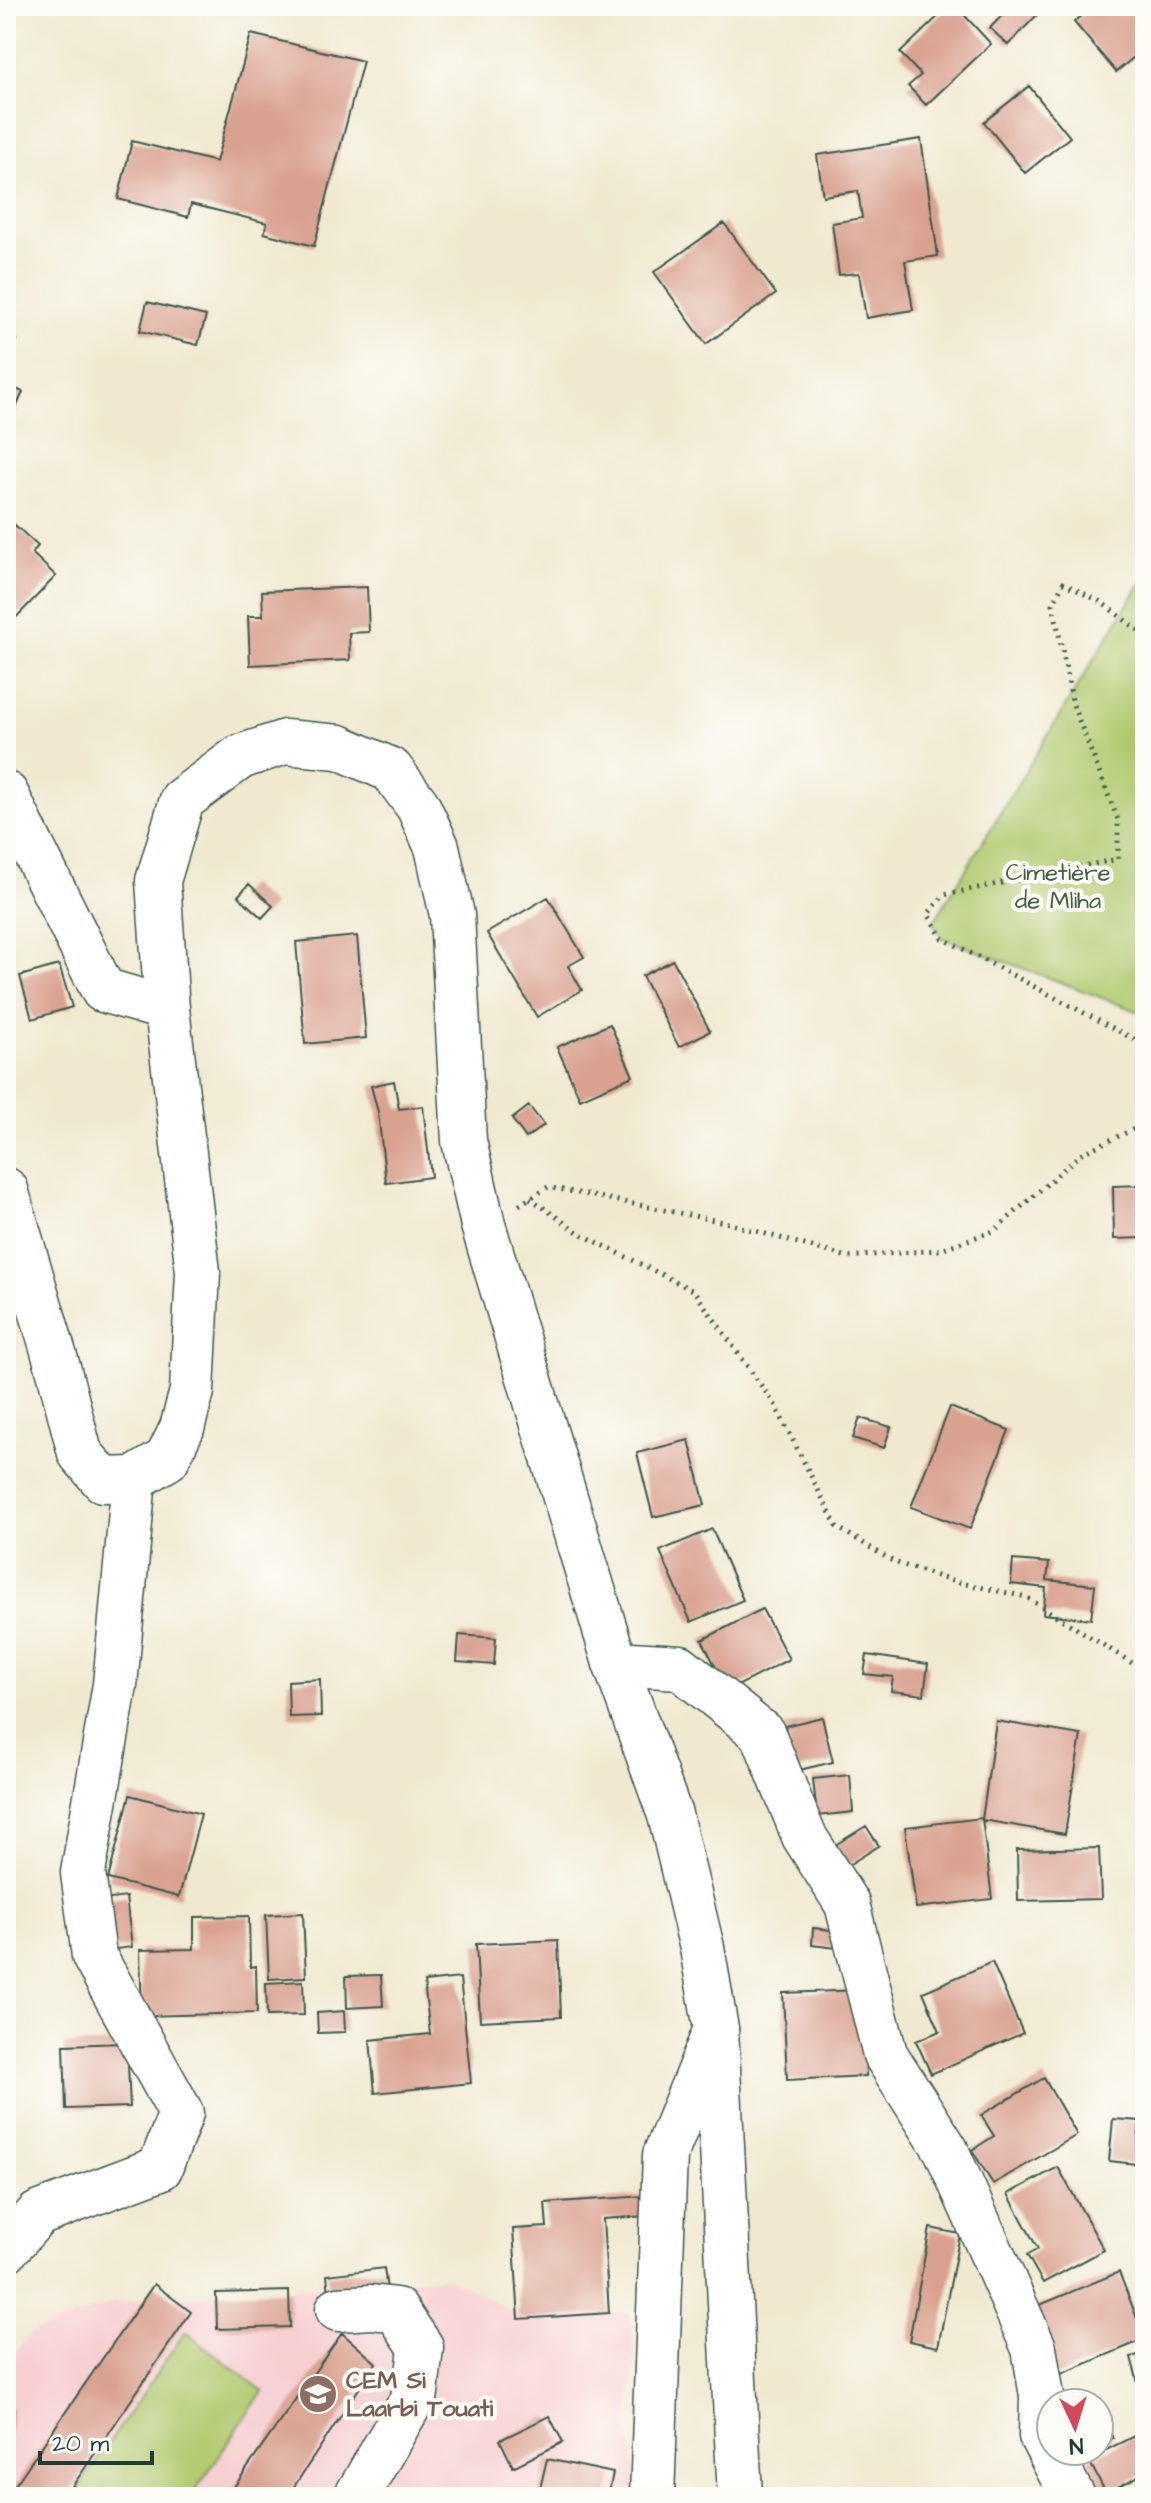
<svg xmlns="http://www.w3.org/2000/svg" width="1151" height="2503" font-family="'Architects Daughter',sans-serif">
<rect width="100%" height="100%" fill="#fdfcf7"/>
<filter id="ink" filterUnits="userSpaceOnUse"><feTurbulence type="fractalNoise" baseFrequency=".0125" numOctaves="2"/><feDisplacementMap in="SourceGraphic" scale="16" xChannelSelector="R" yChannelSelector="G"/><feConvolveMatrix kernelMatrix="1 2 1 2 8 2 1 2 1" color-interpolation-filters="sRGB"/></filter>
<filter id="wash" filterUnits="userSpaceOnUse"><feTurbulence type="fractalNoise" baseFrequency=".006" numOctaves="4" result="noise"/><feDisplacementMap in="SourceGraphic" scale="32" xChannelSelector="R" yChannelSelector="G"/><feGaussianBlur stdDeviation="1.8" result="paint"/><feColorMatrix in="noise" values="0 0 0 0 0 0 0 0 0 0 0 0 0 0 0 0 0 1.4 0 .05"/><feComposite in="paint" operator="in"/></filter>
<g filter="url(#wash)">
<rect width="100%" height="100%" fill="#f0e9d0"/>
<path fill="#f7cfd1" d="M448,2277L512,2311L630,2313L635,2358L628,2425L639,2497H6V2364L29,2334L110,2303Z"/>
<path fill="#b1c96e" stroke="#688351" stroke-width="2" d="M1145,576V1014L942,938L933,923Z
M185,2332L263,2391L191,2497H72Z"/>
<g id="blocks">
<path fill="#d9a190" d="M949,6H956L991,44L926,105L908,86L921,75L900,53Z
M1011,6H1028L1037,15L1008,45L990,28Z
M1093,6H1131L1145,23V48L1116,72L1074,22Z
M251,34L363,61L314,246L264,233L267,223L191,204L188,217L118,199L132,141L216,162Z
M1029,86L1070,137L1025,173L984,122Z
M921,139L938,256L905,261L913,310L866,318L859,273L839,275L832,223L862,218L858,191L823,196L817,155Z
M724,223L776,294L706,344L654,272Z
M147,302L206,316L198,345L140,331Z
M6,336L17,340L6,370Z
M6,385L23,392L9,424L6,423Z
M15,525L38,546L32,553L56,576L6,628V535Z
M367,587L369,632L349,633L350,660L250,665L248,616H263L262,591Z
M249,884L273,906L262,918L238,896Z
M548,897L584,957L568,966L582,990L537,1017L487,933Z
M357,936L366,1038L305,1044L296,942Z
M673,960L710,1031L679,1047L642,976Z
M59,965L72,1007L32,1019L20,976Z
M610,1024L633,1076L580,1099L557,1047Z
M394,1081L399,1109L423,1106L431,1177L386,1183L378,1112L371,1086Z
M529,1106L544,1125L526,1138L512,1119Z
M1145,1185V1238L1114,1239L1113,1186Z
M950,1407L1009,1430L970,1529L911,1507Z
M860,1418L891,1427L884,1448L853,1438Z
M689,1440L705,1505L653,1517L637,1453Z
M712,1529L743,1600L691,1622L660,1551Z
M1013,1560L1049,1563L1047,1580L1095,1585L1091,1619L1043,1614L1046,1588L1011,1584Z
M762,1609L789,1659L728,1691L702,1640Z
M459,1635L496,1638L494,1665L457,1662Z
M867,1655L928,1664L924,1695L891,1691L893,1677L864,1674Z
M320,1679L321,1716L289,1717L288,1681Z
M822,1717L833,1762L795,1771L785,1726Z
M996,1721L1081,1735L1065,1834L982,1820Z
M850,1775L853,1812L817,1816L813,1779Z
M130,1795L201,1814L179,1897L108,1879Z
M982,1818L992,1899L916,1908L905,1827Z
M866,1826L879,1846L845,1867L832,1847Z
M1099,1848L1101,1899L1018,1901L1017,1850Z
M126,1897L132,1947L109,1950L102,1900Z
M303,1913L306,1977L269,1979L266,1915Z
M249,1916L250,1967L256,1966L257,2013L142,2016L140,1950L194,1949V1917Z
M813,1928L848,1932L845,1949L812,1945Z
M558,1940L561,2017L480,2021L476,1944Z
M992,1962L1023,2033L931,2074L916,2041L940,2031L923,1992Z
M381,1975L383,2006L347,2008L346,1976Z
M460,1978L471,2083L375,2093L370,2040L430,2034L424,1982Z
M303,1981L304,2015L267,2016L266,1983Z
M862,1990L866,2076L787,2080L783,1993Z
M344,2011L345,2032L318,2033L317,2013Z
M127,2043L130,2107L66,2109L64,2045Z
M1044,2078L1077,2135L993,2184L972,2150L994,2136L981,2115Z
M1113,2119L1140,2121L1136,2164L1109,2161Z
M1058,2167L1104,2250L1043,2283L1027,2255L1038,2249L1008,2194Z
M645,2196L646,2216L603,2219L609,2313L519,2319L513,2229L547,2227L545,2203Z
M930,2228L960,2234L938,2347L909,2341Z
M384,2268L388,2296L330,2303L327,2275Z
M1119,2272L1145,2339L1057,2376L1030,2309Z
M154,2284L191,2312L87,2465L65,2497H7Z
M289,2291L290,2327L217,2329L216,2293Z
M342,2333L376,2363L287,2497H227Z
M1145,2353V2405H1144L1131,2357Z
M6,2407L13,2408L8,2439H6Z
M549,2416L563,2442L513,2467L500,2440Z
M1104,2421L1113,2438L1099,2445V2423Z
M1142,2432L1145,2437V2473L1106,2493L1088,2459Z
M547,2459L613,2473L608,2497H538Z"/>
</g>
</g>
<g filter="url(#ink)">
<use href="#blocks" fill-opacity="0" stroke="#3e574b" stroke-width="2"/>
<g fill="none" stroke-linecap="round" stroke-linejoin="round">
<g stroke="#3e574b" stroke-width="47">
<path id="minor" d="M6,794L103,990L167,1009
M615,1663L680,1667L763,1734L804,1836L847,1904L885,2054L946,2150L1034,2348L1042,2396L1041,2436L1073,2497
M6,2250L38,2214L160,2168L181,2113L94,1956L83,1873L115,1685L134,1479
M338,2309L371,2307L396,2310L421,2347L416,2393L356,2497
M652,2497L665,2155L716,2029"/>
</g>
<g stroke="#3e574b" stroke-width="47">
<path id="major" d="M6,1190L59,1371L80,1453L103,1480L134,1479L167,1459L182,1428L192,1391L198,1272L167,1009L158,881L182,800L240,757L285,742L339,747L391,770L418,806L437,847L452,915L464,1141L483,1225L615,1663L670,1815L702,1948L716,2029L740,2497"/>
</g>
<path stroke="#3e574b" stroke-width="5" stroke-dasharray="2 6" stroke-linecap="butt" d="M1145,635L1101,602L1063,583L1053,604L1073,705L1118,820V859L944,895L928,914L942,938L1145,1045
M530,1198L579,1233L694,1291L775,1405L837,1527L894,1562L952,1581L1026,1597L1137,1666L1145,1675
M519,1205L548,1187L724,1222L847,1257L938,1250L994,1231L1082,1153L1145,1124"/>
<use href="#minor" stroke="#fff" stroke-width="44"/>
<use href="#major" stroke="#fff" stroke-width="44"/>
</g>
</g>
<defs>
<g id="school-disc" transform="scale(2)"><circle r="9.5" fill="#8d6e63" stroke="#fdfcf7"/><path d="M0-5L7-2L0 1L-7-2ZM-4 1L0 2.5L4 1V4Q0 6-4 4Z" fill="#fff"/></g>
</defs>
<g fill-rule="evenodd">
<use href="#school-disc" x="318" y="2394"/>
</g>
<g text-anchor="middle" stroke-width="8" stroke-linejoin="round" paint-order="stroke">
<g font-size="24" fill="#446042" stroke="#fdfcf7">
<text x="1058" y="880">Cimetière<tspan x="1058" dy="28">de Mliha</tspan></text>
</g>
<g font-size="24" font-weight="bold" fill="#785e54" stroke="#fdfcf7" text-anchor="start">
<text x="346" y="2388">CEM Si<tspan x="346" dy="28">Laarbi Touati</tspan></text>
</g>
</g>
<rect width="1151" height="2503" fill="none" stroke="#fdfcf7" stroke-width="32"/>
<g transform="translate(1075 2427) rotate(176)"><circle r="38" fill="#fdfcf7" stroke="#a4b0a9" stroke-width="2"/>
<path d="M0-6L14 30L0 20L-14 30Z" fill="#d1495b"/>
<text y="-12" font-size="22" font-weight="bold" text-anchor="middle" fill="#1f3d34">N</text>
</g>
<path d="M40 2451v12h112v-12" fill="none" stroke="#1f3d34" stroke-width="4"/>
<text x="52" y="2451" font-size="24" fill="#1f3d34" stroke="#fdfcf7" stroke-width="6" paint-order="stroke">20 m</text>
</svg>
